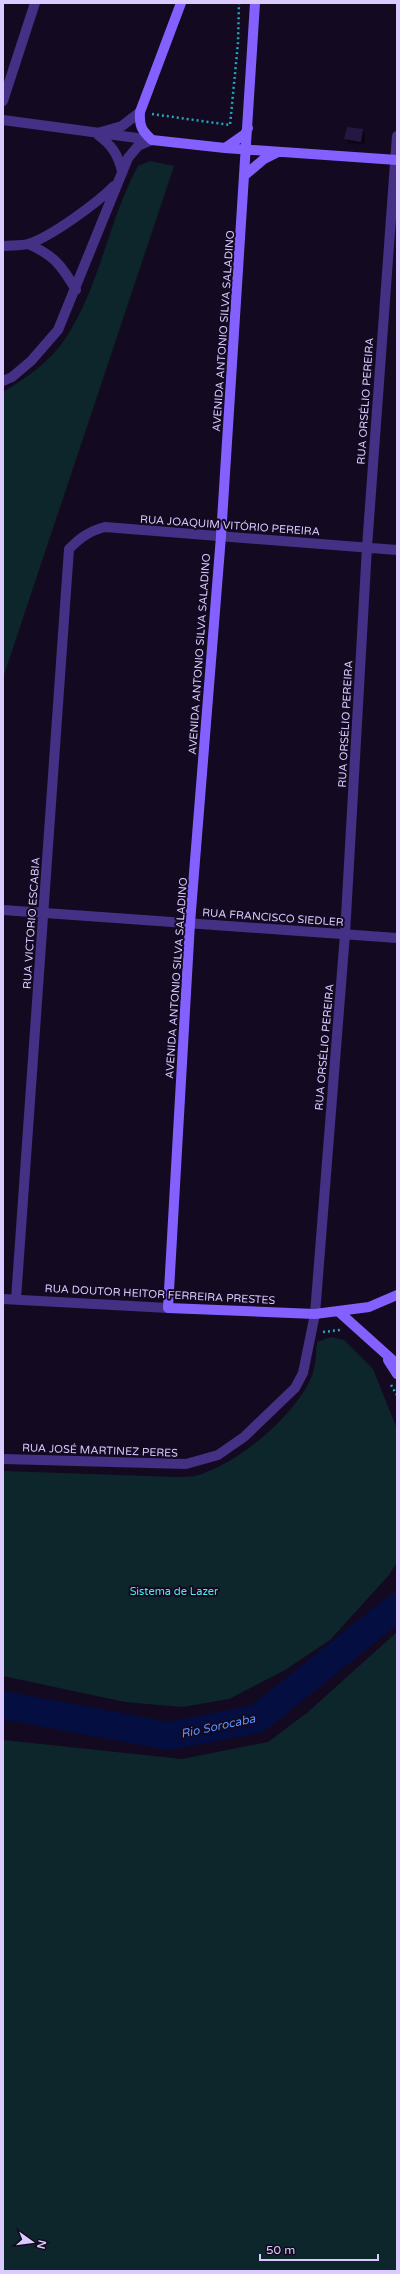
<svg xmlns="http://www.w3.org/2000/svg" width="400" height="2274" font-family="'Varela Round',sans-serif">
<defs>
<filter id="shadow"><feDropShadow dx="3.5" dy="3.5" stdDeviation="2" flood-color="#0009"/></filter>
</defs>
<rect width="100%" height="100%" fill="#130a21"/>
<path fill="#0d262b" d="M150,161L174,166L3,678V392C26,378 50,362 65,339C100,287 108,221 138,166Z
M331,1337L344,1340L373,1369L397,1429V1562L389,1575L330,1640L285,1670L229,1699L182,1707L125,1702L3,1676V1471L177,1477C184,1477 192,1477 199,1475C240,1462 298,1414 313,1373C316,1363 316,1352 317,1342Z
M397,1632V2271H3V1740L182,1759L268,1742L308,1712Z"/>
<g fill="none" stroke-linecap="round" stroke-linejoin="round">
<path stroke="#040e40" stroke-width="28" d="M3,1705L168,1736L257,1719L397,1607"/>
</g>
<path fill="#271543" filter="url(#shadow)" d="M347,127L363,129L361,142L344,139Z"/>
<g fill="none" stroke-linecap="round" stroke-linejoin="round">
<path stroke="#21a7bc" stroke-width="2.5" stroke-dasharray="2 3" stroke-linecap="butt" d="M152,114L230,125L238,43L239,3
M323,1332L340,1330
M391,1385L397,1395"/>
<path stroke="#443085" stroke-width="10" d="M3,101L35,3
M3,120L152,140
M101,132L122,126L140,112
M98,135C112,145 118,155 122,171
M28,244C54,255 62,266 76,290
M3,246C11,245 20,246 28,244C51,237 97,203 114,186
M3,381L12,377L31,361L58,330L128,158L138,146L152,140
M3,910L397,938
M3,1299L168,1308
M16,1299L69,549C80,538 89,531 105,527L397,550
M3,1459L186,1464L218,1455L244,1437L295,1388L303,1373L315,1314L345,934L367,547L397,136"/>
<path stroke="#8461ff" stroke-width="10" d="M181,3L140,112C139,126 142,131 152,140L225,148L397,160
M255,3L221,536L190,923L168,1308L315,1314L369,1307L397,1295
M225,148L245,134L248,128
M245,175L264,159L278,152
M338,1311L397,1364
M388,1360L397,1374"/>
</g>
<g text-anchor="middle" stroke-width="4" stroke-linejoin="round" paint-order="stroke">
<g font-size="11" fill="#dbcaff" stroke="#130a21">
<text transform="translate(223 331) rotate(-86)" y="4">AVENIDA ANTONIO SILVA SALADINO</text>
<text transform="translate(365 401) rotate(-86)" y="4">RUA ORSÉLIO PEREIRA</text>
<text transform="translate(230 525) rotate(4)" y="4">RUA JOAQUIM VITÓRIO PEREIRA</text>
<text transform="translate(199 654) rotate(-86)" y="4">AVENIDA ANTONIO SILVA SALADINO</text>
<text transform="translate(345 724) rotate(-87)" y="4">RUA ORSÉLIO PEREIRA</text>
<text transform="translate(273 917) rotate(4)" y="4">RUA FRANCISCO SIEDLER</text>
<text transform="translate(31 923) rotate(-86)" y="4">RUA VICTORIO ESCABIA</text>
<text transform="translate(176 978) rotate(-86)" y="4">AVENIDA ANTONIO SILVA SALADINO</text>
<text transform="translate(324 1047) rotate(-85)" y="4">RUA ORSÉLIO PEREIRA</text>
<text transform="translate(160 1294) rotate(3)" y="4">RUA DOUTOR HEITOR FERREIRA PRESTES</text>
<text transform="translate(100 1450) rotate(2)" y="4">RUA JOSÉ MARTINEZ PERES</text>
</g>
<g font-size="11" fill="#4aebe3" stroke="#130a21">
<text x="174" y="1595">Sistema de Lazer</text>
</g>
<g font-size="12" font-style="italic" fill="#5890ff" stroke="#130a21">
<text transform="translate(218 1726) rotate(-12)" y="4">Rio Sorocaba</text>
</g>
</g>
<rect width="400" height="2274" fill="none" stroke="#dbcaff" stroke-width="8"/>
<g transform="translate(32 2242) rotate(104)" stroke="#130a21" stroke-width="3" paint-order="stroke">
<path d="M0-3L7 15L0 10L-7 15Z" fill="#dbcaff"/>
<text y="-6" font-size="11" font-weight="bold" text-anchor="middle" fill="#dbcaff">N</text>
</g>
<path d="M260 2254v6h118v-6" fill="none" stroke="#dbcaff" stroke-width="2"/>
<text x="266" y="2254" font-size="12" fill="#dbcaff" stroke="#130a21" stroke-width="3" paint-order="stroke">50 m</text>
</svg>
